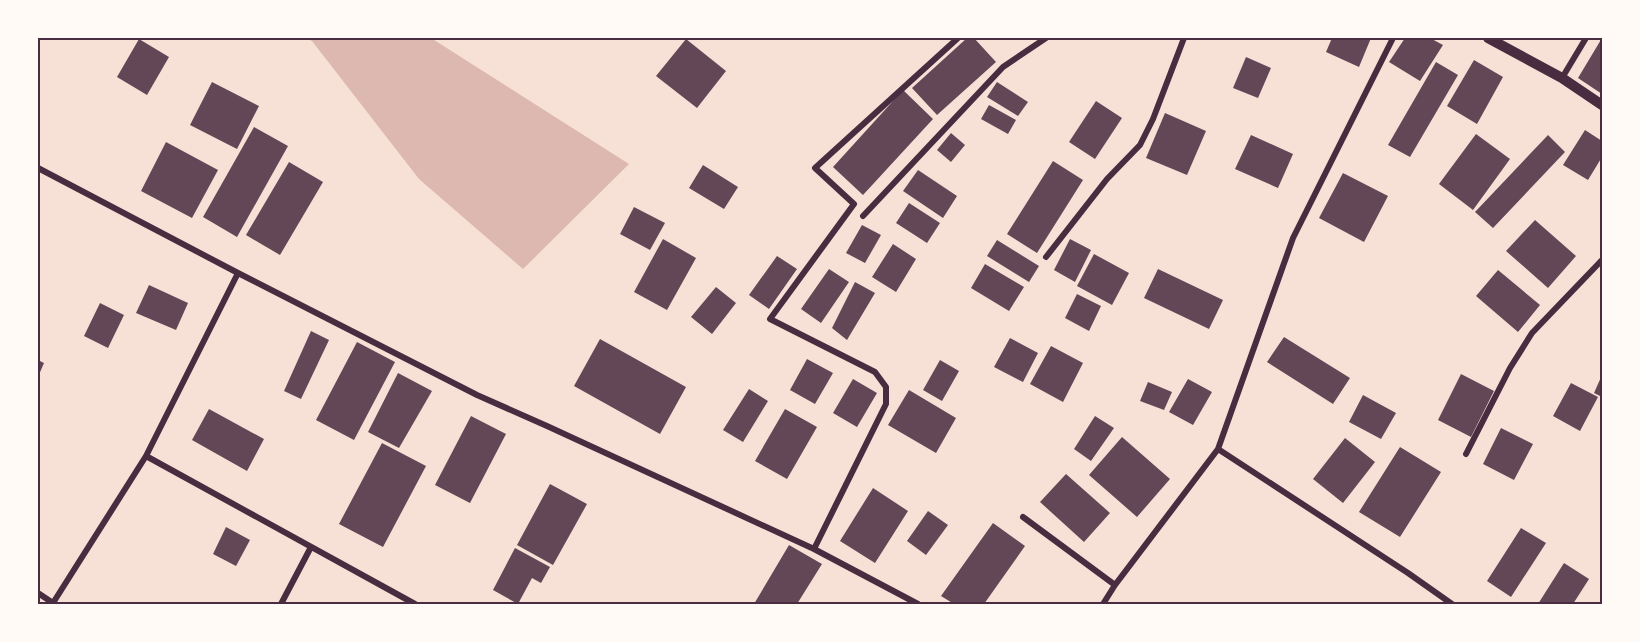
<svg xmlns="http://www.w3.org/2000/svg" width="1640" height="642" font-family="'Titillium Web',sans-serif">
<rect width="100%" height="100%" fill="#f7e1d7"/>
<path fill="#dcb8b0" d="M306,38H431L629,164L523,269L419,179L312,41Z"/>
<path fill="#644757" d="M967,38H974L996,62L937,115L912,88Z
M1332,38H1371L1359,67L1326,52Z
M1405,38H1430L1443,45L1420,81L1389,62Z
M1602,38V94L1578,78Z
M139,39L169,57L147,95L117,77Z
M686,39L726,71L697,108L656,76Z
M1246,57L1271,68L1258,98L1233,88Z
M1474,60L1503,77L1477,124L1447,106Z
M1436,62L1458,75L1410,157L1388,145Z
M212,82L259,106L237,149L190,125Z
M997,82L1028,102L1018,116L987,97Z
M903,90L933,119L863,195L833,167Z
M1096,101L1122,118L1095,159L1069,142Z
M989,105L1016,120L1008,134L981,119Z
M1165,113L1206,131L1187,175L1146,158Z
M254,127L288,146L237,237L203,217Z
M1585,130L1602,141V157L1588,180L1563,165Z
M951,133L965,145L951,162L937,150Z
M1476,134L1510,159L1473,210L1439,184Z
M1251,135L1293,154L1278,188L1235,169Z
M1548,135L1565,152L1493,228L1475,212Z
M166,142L218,170L192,218L141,191Z
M1053,161L1083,180L1037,253L1007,234Z
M289,162L323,182L280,255L246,235Z
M703,165L738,187L724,209L689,188Z
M918,170L957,196L943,218L903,191Z
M1343,173L1388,196L1364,242L1319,218Z
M909,203L940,223L927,243L896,223Z
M634,207L665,223L650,250L620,234Z
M1535,220L1576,256L1548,288L1506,251Z
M862,225L881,235L865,263L846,253Z
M663,239L696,258L667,310L634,292Z
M1070,239L1091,250L1075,282L1054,270Z
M997,240L1039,266L1029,282L987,256Z
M893,244L916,259L896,292L872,277Z
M1094,254L1129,273L1112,305L1077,286Z
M777,256L797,269L769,309L749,295Z
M985,264L1024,287L1009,311L971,288Z
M829,269L849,282L821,323L801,309Z
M1158,269L1223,300L1209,329L1144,298Z
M1498,270L1540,305L1518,332L1476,296Z
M855,282L875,293L847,340L832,328Z
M149,285L188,303L176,330L136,313Z
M716,287L736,303L712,334L691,317Z
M1077,294L1101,306L1089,331L1065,318Z
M100,303L124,315L108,348L84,336Z
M311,331L329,340L301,399L284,391Z
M1284,337L1350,378L1333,404L1267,362Z
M1010,338L1038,353L1023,382L994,367Z
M600,339L686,387L660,434L574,386Z
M357,342L395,362L354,440L316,420Z
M1051,346L1083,363L1063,402L1030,384Z
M38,355L40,357L38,360L44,363L38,377Z
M807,359L833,373L815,404L790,390Z
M940,360L959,371L942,401L923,390Z
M398,373L432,391L399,448L368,432Z
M1461,374L1494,391L1471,437L1438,420Z
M1602,375V397L1594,393Z
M853,379L877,393L857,427L833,413Z
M1188,379L1212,392L1193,425L1169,412Z
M1148,382L1172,392L1164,410L1140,401Z
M1571,383L1598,397L1580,431L1553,416Z
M749,389L768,401L743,442L723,430Z
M909,390L956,418L936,453L888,425Z
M1363,395L1396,413L1381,439L1349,422Z
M209,409L264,439L247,471L192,440Z
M785,409L817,427L787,479L755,461Z
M471,416L506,434L470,503L435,485Z
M1095,416L1114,428L1091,461L1074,449Z
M1501,428L1533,444L1514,480L1483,464Z
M1122,437L1170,479L1137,517L1089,475Z
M1345,438L1375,462L1343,503L1313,479Z
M382,443L426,466L383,547L339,524Z
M1400,447L1441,472L1400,537L1359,512Z
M1066,474L1110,513L1084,542L1040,502Z
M550,484L587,504L553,565L517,545Z
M873,488L908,511L875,563L840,541Z
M928,511L948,525L926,555L907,541Z
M993,523L1025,546L984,604H954L941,596Z
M226,527L250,540L236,566L213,554Z
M1521,528L1546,543L1511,597L1487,581Z
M789,545L822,564L797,604H754Z
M515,548L550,567L541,583L532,578L518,604L493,590Z
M1564,563L1589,579L1573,604H1538Z"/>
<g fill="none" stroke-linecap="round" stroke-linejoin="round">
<path stroke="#4a2c40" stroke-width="6" d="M1562,78L1586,38
M38,168L238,273L477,395L547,426L814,549L918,604
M863,216L1003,67L1046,38
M1046,257L1107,179L1140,145L1153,119L1184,38
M1218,449L1408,573L1452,604
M1466,454L1510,368L1532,333L1602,260
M146,456L415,604
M1023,517L1115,585
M814,549L886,404V387L875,372L770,319L854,204L815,168L958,38
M38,593L53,603L146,456L238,273
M281,604L311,547
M1103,604L1115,585L1218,449L1293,238L1393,38"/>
<path stroke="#4a2c40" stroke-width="10" d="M1488,38L1562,78L1602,105"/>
</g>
<rect width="1640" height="642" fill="none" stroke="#fffaf5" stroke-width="78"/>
<rect x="39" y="39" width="1562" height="564" fill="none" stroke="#4a2c40" stroke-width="2"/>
</svg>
